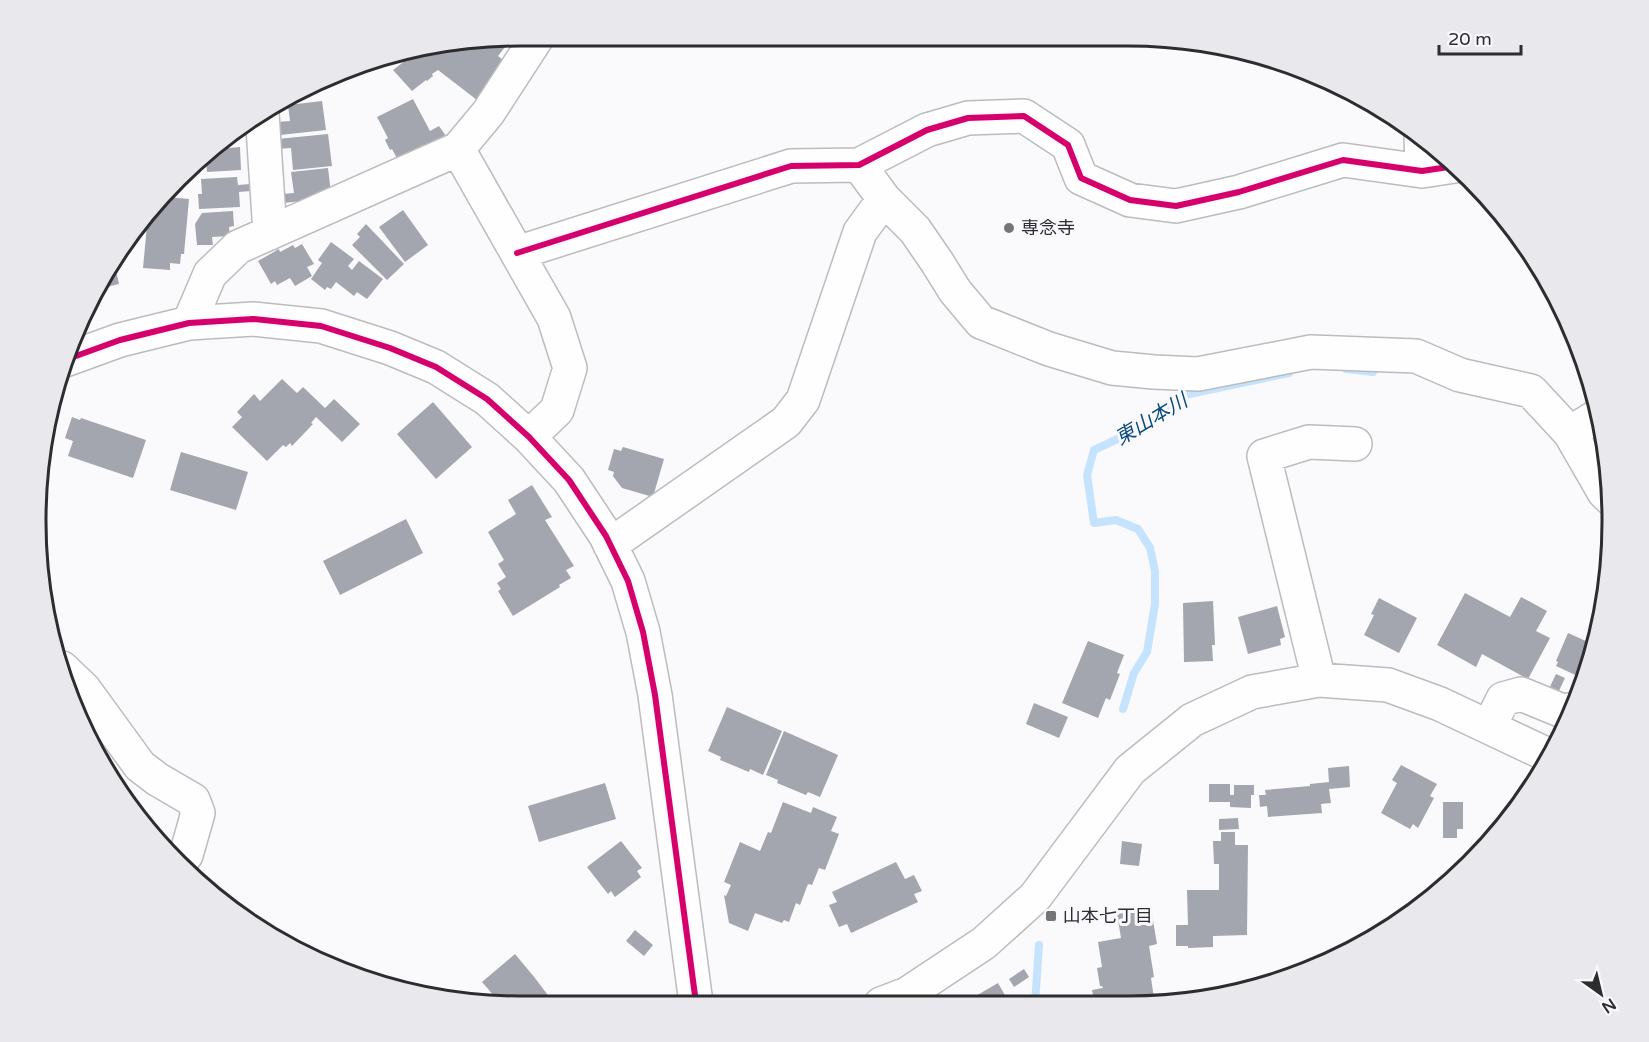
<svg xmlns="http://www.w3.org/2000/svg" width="1649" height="1042" font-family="'Varela Round','Noto Sans JP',sans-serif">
<rect width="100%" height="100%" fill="#faf9fc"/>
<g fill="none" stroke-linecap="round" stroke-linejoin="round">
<path stroke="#c6e3fe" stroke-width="8" d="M1346,369L1373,372
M1123,709L1134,673L1147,652L1155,604V571L1150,548L1138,529L1116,520L1094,523L1087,475L1094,450L1152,423L1180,396L1289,373
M1035,1004L1039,945"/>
</g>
<path fill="#a4a6af" d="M513,37L498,56L504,61L485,85L487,87L477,100L438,70L432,74L433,76L427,81L426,80L412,91L393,70L406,60L404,58L407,55Z
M359,65L350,78L343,73Z
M413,99L430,131L439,126L448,139L400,164L392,149L390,150L385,140L388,138L377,117Z
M322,101L326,130L280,135L278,122L290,121L288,105Z
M328,134L332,166L293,170L291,148L278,149L277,139Z
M228,140L229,148L240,147L241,170L207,172L206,160Z
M328,168L331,193L322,199L283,203L282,194L294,193L291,172Z
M237,177L238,185L250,184L251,191L239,192L240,207L199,209L198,194H202L201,179Z
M167,197L189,199L184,254H181L180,264L170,263V270L143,268L148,215Z
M403,210L428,245L405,262L379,227Z
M233,211L234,226L229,227L230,236L212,237L213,245H197L195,224L202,213Z
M366,224L404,264L387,280L352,245L360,237L357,234Z
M331,242L354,259L348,266L352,270L359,261L383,279L367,299L357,292L354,296L336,282L331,289L327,287L325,290L311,279L322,263L318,260Z
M302,244L314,264L307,267L312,276L295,286L290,278L277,285L275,281L271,284L258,261L279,249L280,252L293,245L295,248Z
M115,266L119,284L103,288L112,271Z
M282,379L297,393L303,387L325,408L334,399L360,424L342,442L316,417L311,423L313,424L292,446L290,443L286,447L283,445L267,461L232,427L242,417L237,412L254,394L260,401Z
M433,402L472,447L436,479L397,434Z
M72,417L80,420L81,418L146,440L133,478L68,456L73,441L65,438Z
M623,447L664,459L653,497L622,488L613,476L614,472L608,470L614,449L621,451Z
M181,452L248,472L236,510L170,490Z
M532,485L552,517L545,520L574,566L566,570L571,578L559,585L560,587L513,616L498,591L501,589L497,583L506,577L498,564L504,560L488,532L516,514L508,500Z
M406,519L423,553L340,595L323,561Z
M1465,593L1510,617L1521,597L1547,611L1536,631L1550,638L1528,679L1482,654L1476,667L1437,645Z
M1379,598L1417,618L1399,653L1364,635L1374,615L1371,614Z
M1213,601L1215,645H1212L1213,661L1184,662L1183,603Z
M1277,606L1285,637L1280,639L1281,645L1248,654L1238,617Z
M1568,633L1597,646L1584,679L1556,666L1558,662L1556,661Z
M1088,641L1124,655L1117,673L1120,674L1110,700L1106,698L1098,718L1062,703Z
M1556,674L1565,678L1556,697L1547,693Z
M1034,703L1068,717L1059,738L1026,724Z
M727,707L782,731L763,775L750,769L749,772L720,760L721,757L708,751Z
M784,731L838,755L820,797L808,792L806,795L777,783L778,780L766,775Z
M1401,765L1437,784L1430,796L1434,798L1418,828L1413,824L1410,829L1381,813L1397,783L1392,780Z
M1349,766L1350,787L1329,789L1331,803L1321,804L1322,813L1268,817L1267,806L1260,807L1259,795H1266L1265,790L1310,786V784L1329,782L1328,768Z
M605,783L616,819L539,842L528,806Z
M1209,784H1230V795H1234V785H1254V795H1251V808L1230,807V802H1209Z
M783,802L811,813L813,807L837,817L831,831L839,834L825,870L819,868L812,885L808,884L800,905L796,903L789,922L784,920L782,923L755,913L748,931L729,923L724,895L726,896L731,885L724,882L740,842L760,851L768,832L771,833Z
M1443,802H1463V829H1457V838H1443Z
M1238,818L1239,829L1219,830V819Z
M1221,832H1235V845H1248L1247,935L1213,936V947L1188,948V946H1176V925H1188L1187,890H1219V864H1214L1213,841H1221Z
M621,841L642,868L637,871L641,877L615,897L611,891L608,894L587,867Z
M1122,841L1142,844L1139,866L1120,864Z
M896,862L905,879L914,875L922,891L914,894L918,902L851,933L847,924L839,927L829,905L837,902L832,892Z
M1151,909L1157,944L1149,946L1154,977L1151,978L1155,1005H1095L1092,990L1103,988L1102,986H1100L1097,968L1102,967L1098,942L1121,938L1117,914Z
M635,930L653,945L644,956L626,941Z
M515,954L535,978L553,1002H494L492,999L495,997L482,982Z
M1024,969L1029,977L1014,987L1009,979Z
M998,983L1010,1004H962Z"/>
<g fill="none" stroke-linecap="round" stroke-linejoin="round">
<g stroke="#bcbbbd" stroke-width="36">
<path id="minor" d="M262,113L270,233
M1421,135L1422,171
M458,149L554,318L570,368L557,410L529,437
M859,165L884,199L915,230L937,262L955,291L981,322L1049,349L1112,368L1154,372L1198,374L1311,352L1416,356L1460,375L1531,391L1570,433L1604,492L1610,498
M517,253L791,166L859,165L927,130L968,118L1024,116L1068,145L1081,178L1130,200L1176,206L1239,192L1343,160L1422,171L1455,166
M189,323L210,274L238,247L458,149L488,113L538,36
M65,360L120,340L189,323L253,319L321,326L390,348L436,367L487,399L529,437L569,480L606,536L628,581L643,632L655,695L696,1003
M1570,433L1599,415
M610,545L786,422L803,400L860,232L884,199
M62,668L84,689L140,766L157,779L193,800L198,813L186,855L181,858
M1319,680L1264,456L1309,442L1355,444
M1489,727L1503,699L1521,694L1565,712L1573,709
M881,1004L907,994L984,943L1035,897L1130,770L1192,720L1252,692L1319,680L1388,685L1440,704L1550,756"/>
</g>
<use href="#minor" stroke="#fefeff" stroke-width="33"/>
<g stroke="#f9f8fd" stroke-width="10">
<path id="cycleway" d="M517,253L791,166L859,165L927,130L968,118L1024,116L1068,145L1081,178L1130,200L1176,206L1239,192L1343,160L1422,171L1455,166
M65,360L120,340L189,323L253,319L321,326L390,348L436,367L487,399L529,437L569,480L606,536L628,581L643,632L655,695L696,1003"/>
</g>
<use href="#cycleway" stroke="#d6006c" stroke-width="6"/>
</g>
<g fill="#757476" stroke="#f9f8fd" stroke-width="2">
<circle cx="1009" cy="228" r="6"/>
<rect x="1045" y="910" width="12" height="12" rx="3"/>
</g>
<g text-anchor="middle" stroke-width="6" stroke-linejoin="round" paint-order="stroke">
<g font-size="18" fill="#2d2c2e" stroke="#f9f8fd" text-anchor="start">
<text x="1021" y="234">専念寺</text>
<text x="1063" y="922">山本七丁目</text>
</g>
<g font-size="20" font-style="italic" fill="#094b79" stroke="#f9f8fd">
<text transform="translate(1151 419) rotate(-31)" y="7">東山本川</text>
</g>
</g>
<path d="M0 0H1649V1042H0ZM520 46H1128A474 474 0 0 1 1602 520V522A474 474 0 0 1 1128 996H520A474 474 0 0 1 46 522V520A474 474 0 0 1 520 46Z" fill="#e9e8ec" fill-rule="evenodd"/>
<path fill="none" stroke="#2d2c2e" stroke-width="3" d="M520 46H1128A474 474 0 0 1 1602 520V522A474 474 0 0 1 1128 996H520A474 474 0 0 1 46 522V520A474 474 0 0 1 520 46Z"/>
<g transform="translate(1601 994) rotate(146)" stroke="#f9f8fd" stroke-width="4.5" paint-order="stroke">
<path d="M0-4.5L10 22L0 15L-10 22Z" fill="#2d2c2e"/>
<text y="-9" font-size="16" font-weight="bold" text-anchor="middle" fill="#2d2c2e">N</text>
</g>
<path d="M1439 45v9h82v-9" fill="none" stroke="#2d2c2e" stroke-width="3"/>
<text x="1448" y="45" font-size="18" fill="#2d2c2e" stroke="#f9f8fd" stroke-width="4.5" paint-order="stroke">20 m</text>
</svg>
